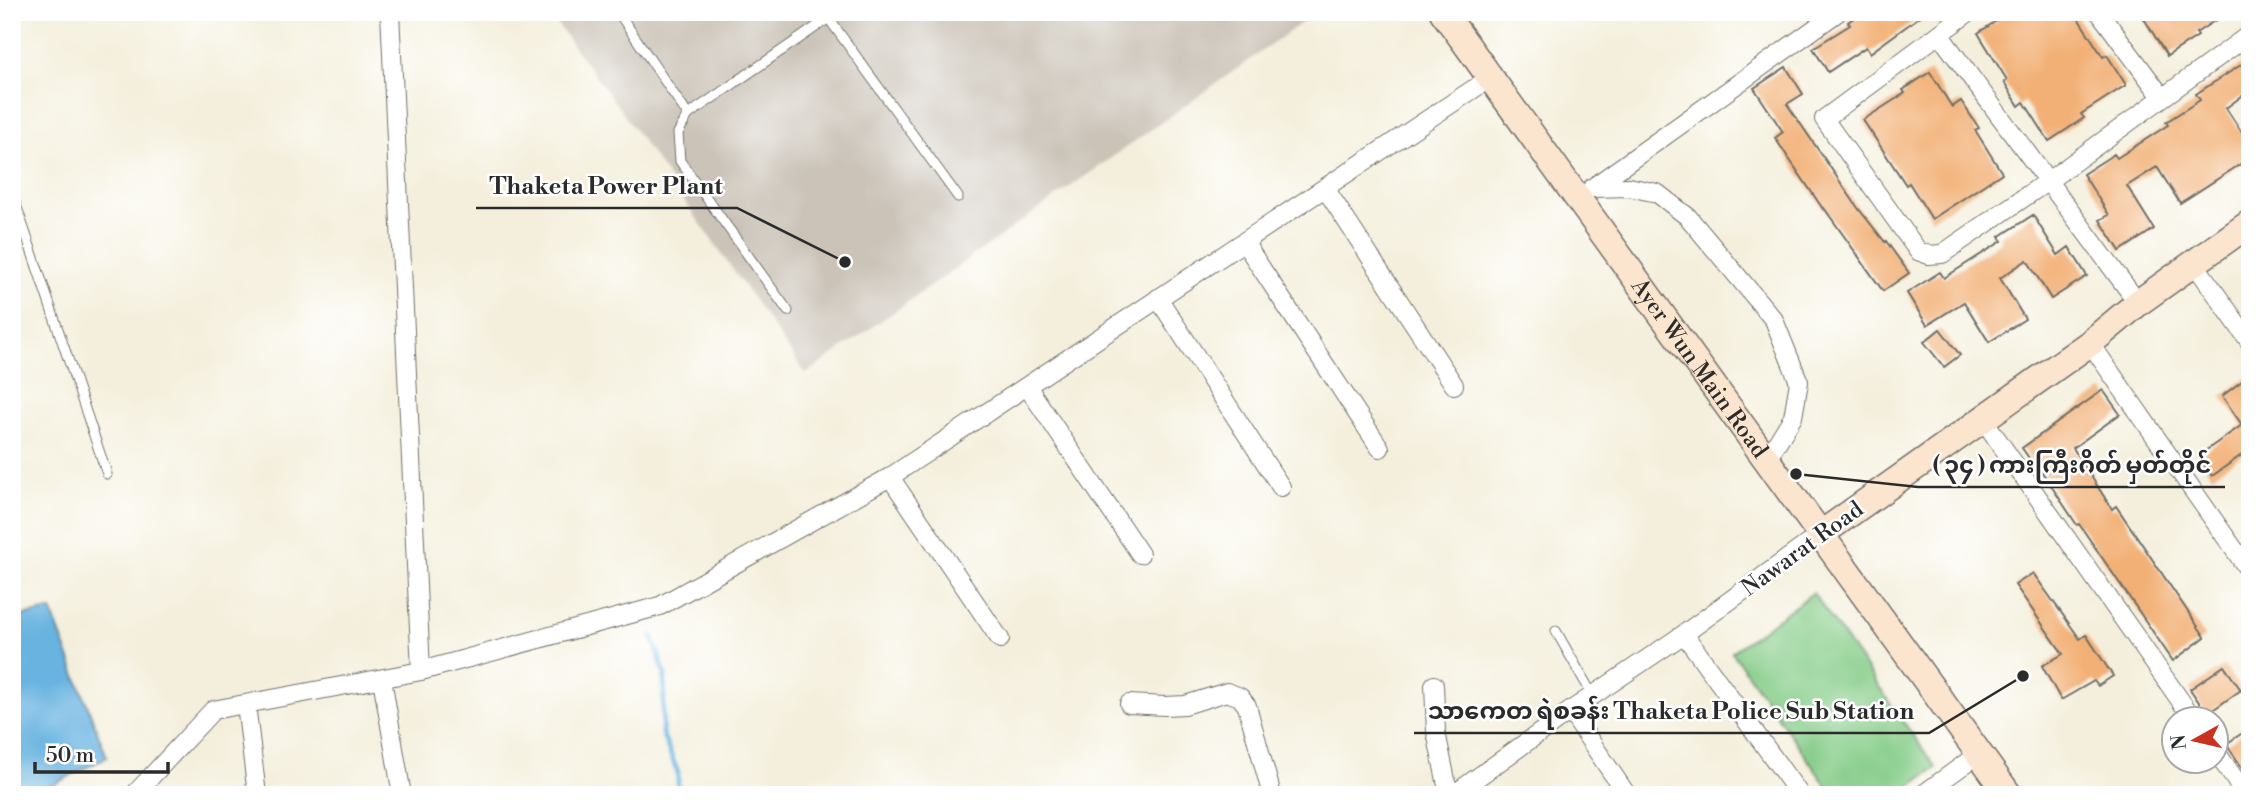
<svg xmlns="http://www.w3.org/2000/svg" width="2262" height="807" font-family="'Libre Bodoni','Noto Sans Myanmar',serif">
<rect width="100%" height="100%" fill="#fff"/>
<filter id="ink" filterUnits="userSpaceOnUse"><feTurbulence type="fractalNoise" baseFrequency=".0143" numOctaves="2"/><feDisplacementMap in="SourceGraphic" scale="14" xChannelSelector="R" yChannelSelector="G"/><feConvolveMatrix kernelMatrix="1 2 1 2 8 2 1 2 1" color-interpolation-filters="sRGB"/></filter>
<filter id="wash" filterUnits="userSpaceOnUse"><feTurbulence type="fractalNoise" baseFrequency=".00686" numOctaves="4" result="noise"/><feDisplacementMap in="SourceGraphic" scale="28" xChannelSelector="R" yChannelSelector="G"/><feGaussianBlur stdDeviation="1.57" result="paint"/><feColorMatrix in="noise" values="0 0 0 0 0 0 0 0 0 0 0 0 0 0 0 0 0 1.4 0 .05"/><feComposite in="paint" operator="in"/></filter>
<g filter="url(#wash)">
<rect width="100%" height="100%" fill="#f4efdc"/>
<path fill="#cbc3b8" d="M563,12H1317L806,374L620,109L557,24Z"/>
<path fill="#85cc88" stroke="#587c5a" stroke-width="2" d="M1813,593L1936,768L1898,795H1833L1732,652Z"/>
<path fill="#67b3e0" stroke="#496f86" stroke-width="2" d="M51,610L107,757L33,795H12V618Z"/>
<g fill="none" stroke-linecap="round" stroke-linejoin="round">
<path stroke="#67b3e0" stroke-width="5" d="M652,636L665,674L662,733L678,773V795"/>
</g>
<g id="blocks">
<path fill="#f2b076" d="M1862,12H1926L1870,53L1866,47L1828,72L1813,48L1850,25L1848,22Z
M2010,12H2074L2103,57L2107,55L2126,85L2081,114L2084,118L2049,141L2024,102L2019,106L2004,82L2007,80L1978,33Z
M2140,12H2228L2196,33L2198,36L2167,56Z
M2250,59V90L2226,108L2250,145V158L2180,203L2157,167L2127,186L2154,229L2120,251L2100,220L2109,215L2083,174L2114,154L2117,158L2168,125L2166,122L2200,100L2196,94Z
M1786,67L1803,94L1787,104L1858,208L1885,242L1886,241L1909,273L1883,291L1824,208L1823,209L1775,138L1783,132L1754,88Z
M1930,72L1952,107L1961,101L1979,128L1975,130L2002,173L1932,219L1909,183L1906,185L1863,120L1905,93L1903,90Z
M2033,215L2058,255L2069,247L2087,276L2051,299L2027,260L2000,278L2025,319L1989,342L1964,302L1927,325L1907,293L1940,272L1944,278L2002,241L1999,237Z
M1940,329L1960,355L1944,367L1924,342Z
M2250,375V449L2212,476L2198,456L2242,425L2222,396Z
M2103,390L2120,414L2073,448L2112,509L2116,506L2205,637L2173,661L2079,524L2077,525L2042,472L2040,474L2022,448Z
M2033,573L2080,639L2086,635L2113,676L2098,686L2094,681L2061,700L2042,666L2063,654L2015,585Z
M2224,666L2241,690L2207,714L2190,689Z
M2250,728V779L2226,744Z"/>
</g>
</g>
<g filter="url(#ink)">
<use href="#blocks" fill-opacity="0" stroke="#717069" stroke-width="2"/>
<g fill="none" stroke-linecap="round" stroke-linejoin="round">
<g stroke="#717069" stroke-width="11">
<path id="lane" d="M618,12L688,115
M824,12L958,197
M12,193L107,474
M788,311L680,161L678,133L688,115L829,18
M1556,631L1593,696"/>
</g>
<g stroke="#717069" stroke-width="20">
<path id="street" d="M390,12L421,671
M1969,12L1824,119L1918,251L1929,255L1942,254L2048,181L2250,34
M2099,12L2162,97
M1939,34L2138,303
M1325,188L1454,385
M1592,188L1629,187L1657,193L1688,217L1774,320L1799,382L1793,417L1767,459
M1592,188L1838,12
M1244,242L1380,448
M2194,263L2250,342
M1158,298L1281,487
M2090,343L2250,572
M1027,386L1140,554
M1983,419L2194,720
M890,477L1000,639
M1684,634L1800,795
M382,679L402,795
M1434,685L1436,732L1449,795
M246,704L257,795
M1129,704L1165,706L1185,705L1227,692L1240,697L1247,706L1272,795
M1570,711L1627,795
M2216,752L2246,795
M134,795L213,710L421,671L660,606L890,477L1490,78
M1453,795L1570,711L1684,634L1821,534
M1922,795L1980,753"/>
</g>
<g stroke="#717069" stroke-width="29">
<g id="secondary">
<path id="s1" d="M1443,12L2009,795"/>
<path d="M1821,534L2090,343L2138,303L2250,223"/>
</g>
</g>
<use href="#lane" stroke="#fff" stroke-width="9"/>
<use href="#street" stroke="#fff" stroke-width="18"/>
<use href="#secondary" stroke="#fbe5cf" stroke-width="26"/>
</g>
</g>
<g text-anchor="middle" stroke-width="5" stroke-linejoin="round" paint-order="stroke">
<g font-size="23" fill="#2b2b2b" stroke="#fff">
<text dy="8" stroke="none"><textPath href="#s1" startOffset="439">Ayer Wun Main Road</textPath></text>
<text transform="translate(1802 548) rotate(-36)" y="8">Nawarat Road</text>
</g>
</g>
<path fill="none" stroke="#2b2b2b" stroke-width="2.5" d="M845 262L737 208H476M1796 474L1918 487H2225M2023 676L1929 733H1414"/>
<g fill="#2b2b2b" stroke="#fff" stroke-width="2.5">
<circle cx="845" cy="262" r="7"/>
<circle cx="1796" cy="474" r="7"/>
<circle cx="2023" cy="676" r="7"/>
</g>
<g font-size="24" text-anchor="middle" font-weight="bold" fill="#2b2b2b" stroke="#fff" stroke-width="5" stroke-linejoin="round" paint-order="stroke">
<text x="606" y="194">Thaketa Power Plant</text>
<text x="2072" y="473">( ၃၄ ) ကားကြီးဂိတ် မှတ်တိုင်</text>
<text x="1671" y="719">သာကေတ ရဲစခန်း Thaketa Police Sub Station</text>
</g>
<rect width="2262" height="807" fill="none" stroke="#fff" stroke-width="42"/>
<g transform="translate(2195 740) rotate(262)"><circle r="33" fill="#ffffff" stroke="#aaaaaa" stroke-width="2"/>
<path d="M0-5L12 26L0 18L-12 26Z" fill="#c8321e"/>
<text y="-10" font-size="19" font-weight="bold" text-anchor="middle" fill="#2b2b2b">N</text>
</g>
<path d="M35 762v10h133v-10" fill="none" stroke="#2b2b2b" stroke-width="3.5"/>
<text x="46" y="762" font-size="21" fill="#2b2b2b" stroke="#ffffff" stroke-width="5" paint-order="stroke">50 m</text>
</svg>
